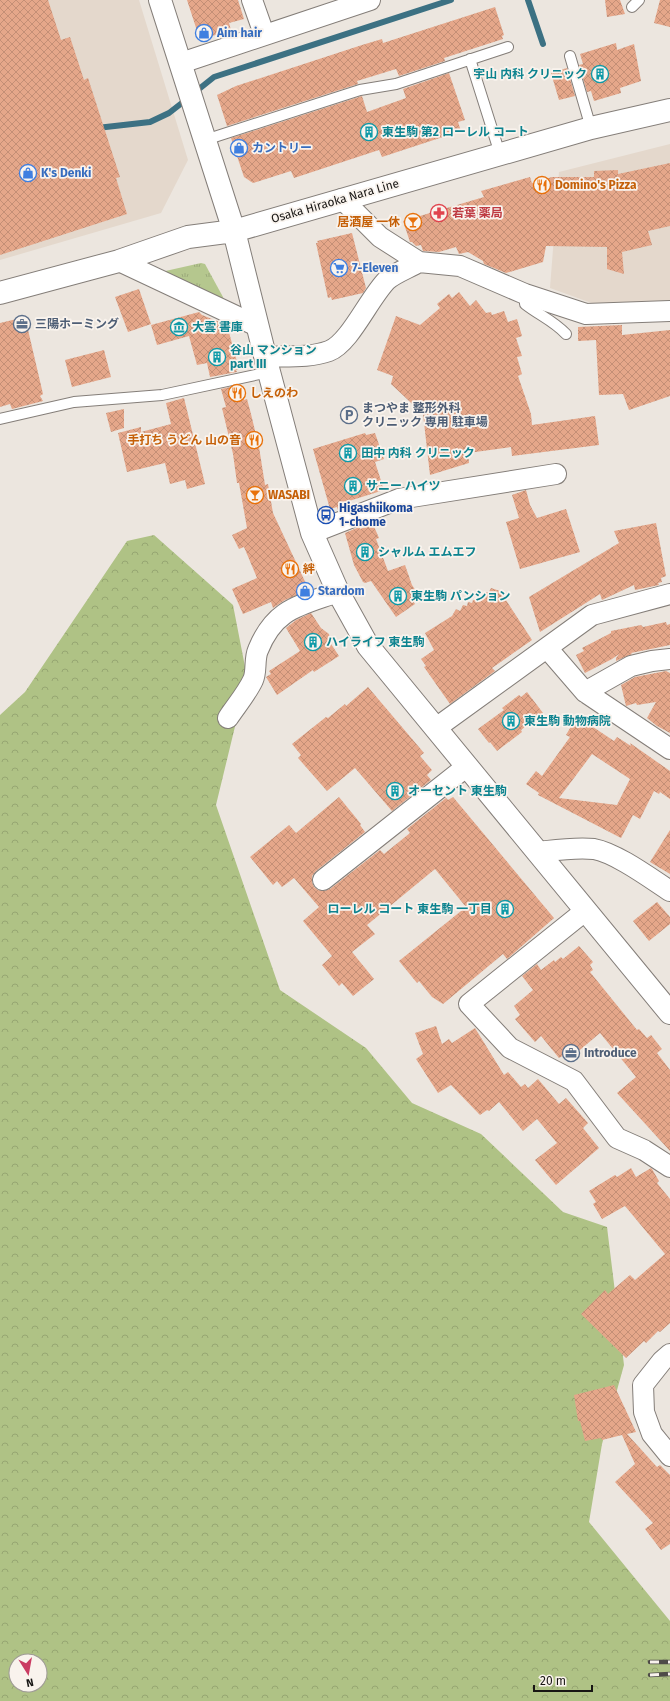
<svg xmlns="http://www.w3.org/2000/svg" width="670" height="1701" font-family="'Fira Sans','Noto Sans JP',sans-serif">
<defs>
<pattern id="grass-tufts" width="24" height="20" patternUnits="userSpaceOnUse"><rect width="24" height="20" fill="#b5c78e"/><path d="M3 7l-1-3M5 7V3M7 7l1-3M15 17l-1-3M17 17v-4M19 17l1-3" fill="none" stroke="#9baa7a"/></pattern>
<pattern id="forest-crowns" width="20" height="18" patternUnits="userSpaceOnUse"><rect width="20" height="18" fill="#afc285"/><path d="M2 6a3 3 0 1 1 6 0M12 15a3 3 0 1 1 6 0" fill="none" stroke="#96a672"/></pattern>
<pattern id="building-cross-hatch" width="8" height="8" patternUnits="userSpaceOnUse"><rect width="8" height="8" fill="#e5a78a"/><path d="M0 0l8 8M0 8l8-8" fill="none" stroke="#c48f76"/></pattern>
</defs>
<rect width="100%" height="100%" fill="#ece6df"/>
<path fill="#e4d8cc" d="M0,0H139L188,160L161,213L0,260Z
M670,144V301L597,305L550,288L559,172Z"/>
<path fill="url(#grass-tufts)" d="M201,263L205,264L223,297L226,307L161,272Z"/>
<path fill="url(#forest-crowns)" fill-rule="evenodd" d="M154,535L233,605L247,677L216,805L280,990L366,1048L412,1103L481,1134L563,1212L607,1227L624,1365L602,1444L589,1522L670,1621V1701H0V715L25,692L127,541ZM16,1661H40V1685H16Z"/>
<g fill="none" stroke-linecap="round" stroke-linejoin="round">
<path stroke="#3c7183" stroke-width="6" d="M528,0L543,44
M194,93L214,77L451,0
M97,128L150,122L169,113L187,99"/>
</g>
<path fill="url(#building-cross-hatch)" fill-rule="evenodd" d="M0,0H48L61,40L70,37L84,80L88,78L120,177L116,178L127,214L0,255Z
M187,0H238L244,19L229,23L231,30L200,40Z
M605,0H620L625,14L607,17Z
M660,0H670V27L654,23Z
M495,7L504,35L502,36L503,39L444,58L445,61L399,76L396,69L357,81L358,84L227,126L217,95L236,86L362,45L382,39L383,43Z
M616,43L617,50L634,44L641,81L620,88L621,93L594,101L591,91L587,92L579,65L583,64L580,54Z
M567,68L575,96L559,100L551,73Z
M449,73L465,120L458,122L461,131L382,157L379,150L294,178L291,171L253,183L244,177L231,138L362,96L367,112L406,98L403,89Z
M670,163V226L648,231L652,245L622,252L624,274L607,269V247L546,246L543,262L506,273L484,264L483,261L468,252L459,254L456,247L439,252L423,251L421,245L416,246L412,242H410L403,221L484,197L481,191L530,177L532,183L552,177H594V171L618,170V174Z
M352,233L366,288L363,293L332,300L331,297L328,298L316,243H318L317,241Z
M139,289L151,324L128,332L115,297Z
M459,292L470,306L476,300L486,313L491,312L492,315L504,311L508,322L517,319L522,336L516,338L522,356L517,357L522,374L518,376L531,414L532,425L595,416L599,445L512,456L511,447L468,453L469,463L430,475L423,414L391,384L393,376L377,370L396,316L420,325L440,308L437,304L449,294L452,298Z
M199,312L202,315L227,325L239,369L236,370L237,372L210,377L207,363L197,365L189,336L157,345L151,325Z
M25,317L43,394L40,396L43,401L12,409L10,404L0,407V323Z
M622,325V335L670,330V396L629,410L623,394L599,395L596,340L578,341V327Z
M104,350L111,377L72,387L65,360Z
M240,385L244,400L247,399L251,414L259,447L265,485L268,484L273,513L309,590L285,600L273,608L271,602L243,614L232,589L257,578L244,547L239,549L232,535L247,528L239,483H237L233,454L222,408L226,407L221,389Z
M184,398L205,484L187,489L185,480L170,484L165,463L127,472L118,433L141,427V432L171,424L166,403Z
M124,409V428L111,432L106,413Z
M365,433L366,435L375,433L384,459L375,462L384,490L349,501L351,505L338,510L337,507L330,509L313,449Z
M526,490L530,505L537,518L566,509L580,552L520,569L506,522L519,518L512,495Z
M656,523L666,576L661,578L662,582L658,583L659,585L635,590L634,585L602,600L600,594L540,632L529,597L619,543L614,531Z
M373,524L379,538L376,539L388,571L405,565L412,585L416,591L413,593L416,599L413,601L415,604L396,617L371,581L365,583L363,582L354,565L345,533L359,527L360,529Z
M491,588L500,591L532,640L492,668L495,671L450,704L424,667L426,666L421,659L434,650L425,633L452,616L456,609L460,611L463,605L467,606L468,602L472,603L473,600H477L478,596H482L484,592H489Z
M311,613L321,628L329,634L331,644L339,656L314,672L313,670L277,695L266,677L271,674L269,671L300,651L286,628L296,620Z
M666,622L667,625L670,624V645L631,653L632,654L616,661V658L619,654L612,659L585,673L576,655L584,651L582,648L611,633V631L641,625L643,627Z
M666,671L670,673V733L657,726L647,718L656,702L637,705L636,703L626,706L621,685L635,677Z
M368,687L424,753L420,756L432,770L427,775L431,780L392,811L355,768L327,791L298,758L301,755L292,744L326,717L328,718L345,704L346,706Z
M527,692L543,713L521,730L522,732L497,751L490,742L489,743L478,729L504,710L502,708L519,695L521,697Z
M581,719L614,741L617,737L631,746L630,743L670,771V799L660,792L659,794L654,791L640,819L633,815L621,838L538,795L539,793L526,784L536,771L542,776L570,737L566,735L573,723H578ZM592,754L630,779L617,805L559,798Z
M339,797L361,824L360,825L365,832L316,871L312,876V882L314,887L318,890L324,891L330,889L380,850L384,854L410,833L407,829L446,798L448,800L453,797L554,918L507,959L503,954L443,1004L432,997L419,981L417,983L399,961L466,907L435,869L367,925L375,934L352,952L374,979L353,996L342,983L339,986L322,965L332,956L303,921L319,907L294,878L282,887L277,881L273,885L250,857L289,825L296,833Z
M670,830V874L650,862Z
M657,902L670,917V924L649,941L633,921Z
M579,946L593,962L590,965L593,970L590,972L637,1030L639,1029L647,1038L651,1035L662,1049L657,1053L670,1070V1151L617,1093L636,1077L600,1033L568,1060L564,1055L559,1058L541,1036L535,1042L515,1019L520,1015L514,1006L533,990L522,976L537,964L541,970L554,960L555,962L561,957L563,959Z
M436,1026L442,1044L449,1039L452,1043L475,1028L504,1075L508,1072L521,1087L525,1084L528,1088L538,1079L559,1104L566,1098L588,1123L583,1128L599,1148L556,1185L535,1160L557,1143L537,1119L523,1131L499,1102L489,1111L487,1110L480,1115L451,1085L438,1093L416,1059L423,1054L415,1033Z
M631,1168L636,1177L651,1168L652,1169L659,1181L657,1183L670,1199V1323L660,1332L658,1331L646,1343L644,1341L626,1358L581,1314L605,1290L608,1294L630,1275L635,1280L665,1254L625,1206L602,1219L593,1204L596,1202L589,1191L615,1175L617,1177Z
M614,1385L636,1432L627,1434L657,1467L660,1465L670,1475V1544L661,1550L645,1529L653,1523L615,1482L635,1464L622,1435L602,1440L601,1438L585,1441L580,1421H578L574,1395Z"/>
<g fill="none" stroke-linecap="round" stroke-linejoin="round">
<g stroke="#847e79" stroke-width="12">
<path id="lane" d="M632,7L639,0
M570,56L591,128
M470,59L500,154
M205,140L360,90L396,84L508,47
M525,294V304C539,315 554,321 566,334
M0,419L74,402L162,395L269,372"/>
</g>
<g stroke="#847e79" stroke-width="22">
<path id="street" d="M252,0L264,34
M181,63L370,0
M342,199L380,237L419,262L460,266L525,294L586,314L670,311
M119,261L257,326
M265,357C285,356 310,358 329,351C350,343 369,298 387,280C395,273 409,268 419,262
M312,533L399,499L556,474
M547,648L585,692L670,749
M585,692L631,666L652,661L670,659
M228,718C236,706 247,693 253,680C257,672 254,659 258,650C275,608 299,606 338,592
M436,728L592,615L670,594
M538,852C556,850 575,847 594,849C616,853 650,878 670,891
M323,880L466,767
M585,911L469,1004L510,1048L574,1081L617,1138L644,1150L670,1167
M670,1354L662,1361L643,1385L644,1412L652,1434L670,1456"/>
</g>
<g stroke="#847e79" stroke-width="24">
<path id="secondary" d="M160,0L234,231L269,372L312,533L338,592L368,646L670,1013
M0,293L119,261L188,237L234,231L591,128L670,110"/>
</g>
<use href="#lane" stroke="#fff" stroke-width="10"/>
<use href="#street" stroke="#fff" stroke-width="20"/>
<use href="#secondary" stroke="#fff" stroke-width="22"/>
<g stroke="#4e4b48" stroke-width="4.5">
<path id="rail" d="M650,1662H670
M650,1675L670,1674"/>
</g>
<use href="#rail" stroke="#f9f3ed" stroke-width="3" stroke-dasharray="9" stroke-linecap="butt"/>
</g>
<defs>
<g id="shop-ring" transform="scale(0.9)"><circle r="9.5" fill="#f9f3ed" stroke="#3f7fe0" stroke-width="1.5"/><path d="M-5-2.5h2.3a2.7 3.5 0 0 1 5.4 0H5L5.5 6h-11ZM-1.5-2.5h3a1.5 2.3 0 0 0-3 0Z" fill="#3f7fe0"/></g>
<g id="building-ring" transform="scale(0.9)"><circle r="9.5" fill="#f9f3ed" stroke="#0f9aa8" stroke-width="1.5"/><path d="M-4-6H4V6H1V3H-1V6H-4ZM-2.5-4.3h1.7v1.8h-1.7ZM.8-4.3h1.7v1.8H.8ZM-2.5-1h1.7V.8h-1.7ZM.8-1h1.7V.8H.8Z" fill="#0f9aa8"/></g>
<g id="restaurant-ring" transform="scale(0.9)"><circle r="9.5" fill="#f9f3ed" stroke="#e8710a" stroke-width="1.5"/><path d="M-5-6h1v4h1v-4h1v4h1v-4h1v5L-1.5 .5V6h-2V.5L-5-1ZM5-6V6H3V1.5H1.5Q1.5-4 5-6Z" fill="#e8710a"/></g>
<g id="pharmacy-ring" transform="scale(0.9)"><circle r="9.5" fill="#f9f3ed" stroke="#e0444e" stroke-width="1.5"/><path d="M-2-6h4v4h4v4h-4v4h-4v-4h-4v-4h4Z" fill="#e0444e"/></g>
<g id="bar-ring" transform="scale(0.9)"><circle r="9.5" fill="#f9f3ed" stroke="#e8710a" stroke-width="1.5"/><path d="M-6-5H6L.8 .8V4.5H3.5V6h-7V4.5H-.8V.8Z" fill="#e8710a"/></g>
<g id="supermarket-ring" transform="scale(0.9)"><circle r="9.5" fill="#f9f3ed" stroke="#3f7fe0" stroke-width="1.5"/><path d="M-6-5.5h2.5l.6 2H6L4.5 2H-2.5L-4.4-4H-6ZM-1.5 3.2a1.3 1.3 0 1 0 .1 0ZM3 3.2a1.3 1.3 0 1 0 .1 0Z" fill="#3f7fe0"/></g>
<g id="office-ring" transform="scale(0.9)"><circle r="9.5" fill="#f9f3ed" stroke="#5c6f8a" stroke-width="1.5"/><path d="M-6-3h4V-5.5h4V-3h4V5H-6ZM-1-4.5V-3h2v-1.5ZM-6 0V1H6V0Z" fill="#5c6f8a"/></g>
<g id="museum-ring" transform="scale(0.9)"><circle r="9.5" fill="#f9f3ed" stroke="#0f9aa8" stroke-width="1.5"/><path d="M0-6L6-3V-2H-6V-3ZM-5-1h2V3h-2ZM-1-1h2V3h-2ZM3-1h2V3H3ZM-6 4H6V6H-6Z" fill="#0f9aa8"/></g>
<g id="parking-ring" transform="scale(0.9)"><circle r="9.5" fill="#f9f3ed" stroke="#5c6f8a" stroke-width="1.5"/><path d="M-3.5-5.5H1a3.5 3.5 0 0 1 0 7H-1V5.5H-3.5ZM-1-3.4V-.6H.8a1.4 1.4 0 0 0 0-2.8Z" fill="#5c6f8a"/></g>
<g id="bus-ring" transform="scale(0.9)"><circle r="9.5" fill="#f9f3ed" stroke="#1a4fb4" stroke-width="1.5"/><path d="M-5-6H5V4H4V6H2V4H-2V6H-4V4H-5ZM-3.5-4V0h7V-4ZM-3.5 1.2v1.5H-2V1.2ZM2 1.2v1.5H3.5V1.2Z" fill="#1a4fb4"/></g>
</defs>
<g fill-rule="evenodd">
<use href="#shop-ring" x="204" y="33"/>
<use href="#building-ring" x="600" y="74"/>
<use href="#building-ring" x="369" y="132"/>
<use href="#shop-ring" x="239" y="148"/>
<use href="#shop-ring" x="28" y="173"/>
<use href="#restaurant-ring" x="542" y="185"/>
<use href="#pharmacy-ring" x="439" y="213"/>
<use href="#bar-ring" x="413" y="222"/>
<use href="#supermarket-ring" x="339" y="268"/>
<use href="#office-ring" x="22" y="324"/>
<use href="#museum-ring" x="179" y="327"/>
<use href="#building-ring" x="217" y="357"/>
<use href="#restaurant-ring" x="237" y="393"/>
<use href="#parking-ring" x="349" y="415"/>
<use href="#restaurant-ring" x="254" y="440"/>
<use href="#building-ring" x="348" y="453"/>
<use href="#building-ring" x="353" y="486"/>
<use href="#bar-ring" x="255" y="495"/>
<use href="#bus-ring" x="326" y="515"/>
<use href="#building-ring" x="365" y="552"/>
<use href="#restaurant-ring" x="290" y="569"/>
<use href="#shop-ring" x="305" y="591"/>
<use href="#building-ring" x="398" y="596"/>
<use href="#building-ring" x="313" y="642"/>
<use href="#building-ring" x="511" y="721"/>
<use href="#building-ring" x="395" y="791"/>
<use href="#building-ring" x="505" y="909"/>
<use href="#office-ring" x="571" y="1053"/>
</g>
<g text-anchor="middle" stroke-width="3.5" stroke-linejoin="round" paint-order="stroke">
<g font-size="12" font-weight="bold" fill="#366cbe" stroke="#f9f3ed" text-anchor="start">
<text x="217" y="37">Aim hair</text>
<text x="252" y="152">カントリー</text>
<text x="41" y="177">K's Denki</text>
<text x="352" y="272">7-Eleven</text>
<text x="318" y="595">Stardom</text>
</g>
<g font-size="12" font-weight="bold" fill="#0d838f" stroke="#f9f3ed" text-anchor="start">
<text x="587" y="78" text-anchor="end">宇山 内科 クリニック</text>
<text x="382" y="136">東生駒 第2 ローレル コート</text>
<text x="192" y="331">大雲 書庫</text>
<text x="230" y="354">谷山 マンション<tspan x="230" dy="14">part III</tspan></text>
<text x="361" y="457">田中 内科 クリニック</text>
<text x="366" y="490">サニー ハイツ</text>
<text x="378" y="556">シャルム エムエフ</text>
<text x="411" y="600">東生駒 パンション</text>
<text x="326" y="646">ハイライフ 東生駒</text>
<text x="524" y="725">東生駒 動物病院</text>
<text x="408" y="795">オーセント 東生駒</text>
<text x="492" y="913" text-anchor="end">ローレル コート 東生駒 一丁目</text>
</g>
<g font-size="12" font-weight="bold" fill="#c56008" stroke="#f9f3ed" text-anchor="start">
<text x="555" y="189">Domino's Pizza</text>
<text x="400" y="226" text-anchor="end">居酒屋 一休</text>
<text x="250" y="397">しえのわ</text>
<text x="241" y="444" text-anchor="end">手打ち うどん 山の音</text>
<text x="268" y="499">WASABI</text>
<text x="303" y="573">絆</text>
</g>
<g font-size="12" fill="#181614" stroke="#f9f3ed">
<text transform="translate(335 201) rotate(-16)" y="4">Osaka Hiraoka Nara Line</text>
</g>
<g font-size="12" font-weight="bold" fill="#be3a42" stroke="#f9f3ed" text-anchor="start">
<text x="452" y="217">若葉 薬局</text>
</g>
<g font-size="12" font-weight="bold" fill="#4e5e75" stroke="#f9f3ed" text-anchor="start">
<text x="35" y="328">三陽ホーミング</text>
<text x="362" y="412">まつやま 整形外科<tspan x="362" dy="14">クリニック 専用 駐車場</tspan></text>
<text x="584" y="1057">Introduce</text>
</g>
<g font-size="12" font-weight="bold" fill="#164399" stroke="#f9f3ed" text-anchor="start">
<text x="339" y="512">Higashiikoma<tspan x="339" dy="14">1-chome</tspan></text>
</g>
</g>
<g transform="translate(28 1673) rotate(169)"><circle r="19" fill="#f9f3ed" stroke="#9f9b96"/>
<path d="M0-3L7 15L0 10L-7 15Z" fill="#ca3b62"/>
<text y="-6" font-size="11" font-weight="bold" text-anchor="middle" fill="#181614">N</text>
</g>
<path d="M534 1685v6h58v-6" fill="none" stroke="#181614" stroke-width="2"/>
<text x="540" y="1685" font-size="12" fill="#181614" stroke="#f9f3ed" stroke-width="3" paint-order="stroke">20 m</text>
</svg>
